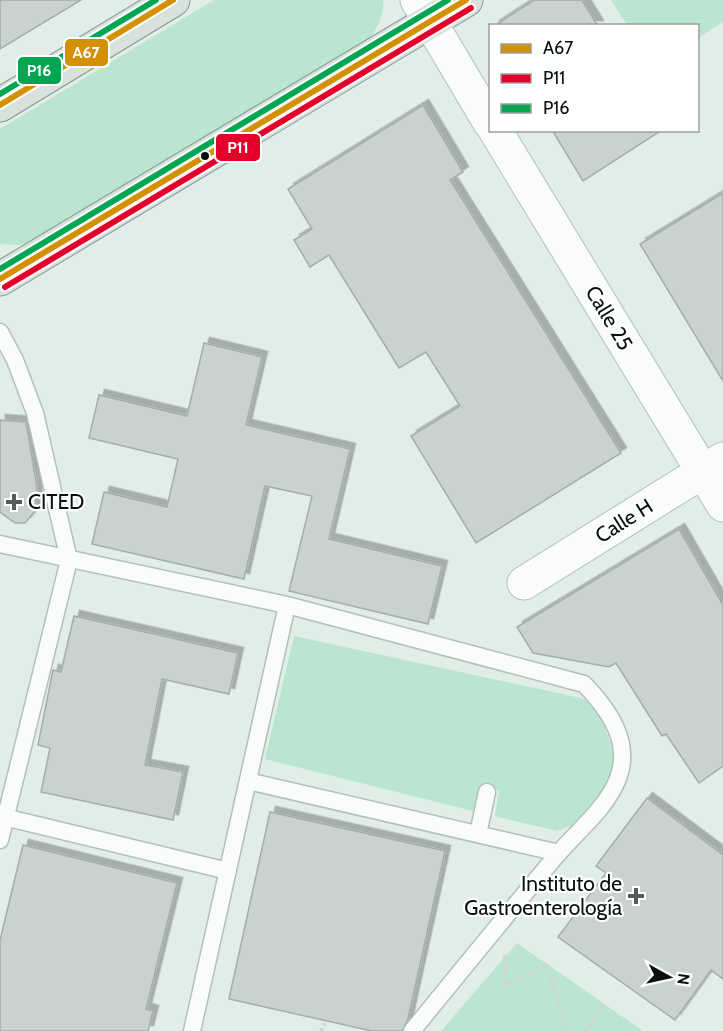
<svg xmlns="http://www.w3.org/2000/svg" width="723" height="1031" font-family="Cabin,sans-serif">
<defs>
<filter id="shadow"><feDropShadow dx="5.5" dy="-5.5" stdDeviation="0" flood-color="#0004"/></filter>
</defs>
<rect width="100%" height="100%" fill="#e1ede7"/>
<path fill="#bae5d0" d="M214,0H383C384,14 378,26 371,38L38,240L19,245L0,244V129Z
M611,0H723V22L698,38V26L627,25Z
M294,636L585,699L601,716L614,754L613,769L606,793L576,824L557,831L495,816L499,790L479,786L473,811L265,759Z
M517,943L643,1031H441Z"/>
<path fill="#c9d2ce" stroke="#a4aea9" stroke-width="1.5" filter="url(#shadow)" d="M0,0H81L0,49Z
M534,0H582L598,26H494Z
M423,105L463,172L450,180L621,453L476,543L411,436L460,406L426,352L399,368L329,255L310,267L294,240L312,229L288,189Z
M552,130H662L583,181Z
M723,193V381L640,244Z
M204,343L262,357L246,425L350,449L329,539L442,566L428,624L289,591L312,496L265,486L244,579L92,544L104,492L167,507L178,459L89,438L99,395L187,416Z
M0,420L26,422L37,488L35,511L25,523H15L0,512Z
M679,529L723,605V766L699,783L666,734L662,736L616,663L609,667L533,653L517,627Z
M74,616L238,653L229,694L162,679L145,765L183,772L173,820L41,792L50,748L38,745L53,670L61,672Z
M647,798L723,855V979L711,970L675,1020L558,937L606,873L596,866Z
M270,812L445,851L408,1019L402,1031H372L229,999Z
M23,845L177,883L146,1009L153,1011L148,1031H0V940Z"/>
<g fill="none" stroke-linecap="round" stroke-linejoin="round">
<g stroke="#b5bfba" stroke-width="19">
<path id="service" d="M0,332L15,360L35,413L69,560L0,840
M0,544L287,605L584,684C609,710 633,743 617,781C604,811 577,831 557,855C508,913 460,972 412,1031
M248,781L559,853
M0,816L228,871
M478,834L487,792
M192,1031L287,605"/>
</g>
<g stroke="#b5bfba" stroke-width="35">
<path id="minor" d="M524,583L723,459"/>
</g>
<g stroke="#b5bfba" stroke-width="35">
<path id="tertiary" d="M417,0L490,123
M495,130L723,505"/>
</g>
<g stroke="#859990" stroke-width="35">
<path id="primary" d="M0,105L173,0
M0,279L466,0"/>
</g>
<path stroke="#d0d4d3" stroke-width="4" stroke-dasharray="3 3" stroke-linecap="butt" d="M505,955V985L547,964L566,1031
M321,1031L326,1021
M584,1031L606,1005"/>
<use href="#service" stroke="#fafcfb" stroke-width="16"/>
<use href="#minor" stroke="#fafcfb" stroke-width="33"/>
<use href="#tertiary" stroke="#fafcfb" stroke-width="33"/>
<use href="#primary" stroke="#d8e1dd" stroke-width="33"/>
<g stroke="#fff" stroke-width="10">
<path id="bus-1" d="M0,105L173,0
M0,279L466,0"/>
</g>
<g stroke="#fff" stroke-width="10">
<path id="bus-2" d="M5,287L471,8"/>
</g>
<g stroke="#fff" stroke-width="10">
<path id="bus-3" d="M0,94L156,0
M0,269L448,0"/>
</g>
<use href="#bus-1" stroke="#d39002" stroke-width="6"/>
<use href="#bus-2" stroke="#e4002b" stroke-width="6"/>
<use href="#bus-3" stroke="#00a651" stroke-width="6"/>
</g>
<circle fill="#08100c" stroke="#fff" stroke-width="2" cx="205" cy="156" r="5"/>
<g fill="#545d59" stroke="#fff" stroke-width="2">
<path d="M11 493h6v6h6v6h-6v6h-6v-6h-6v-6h6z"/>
<path d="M633 887h6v6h6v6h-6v6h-6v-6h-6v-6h6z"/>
</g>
<g text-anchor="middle" stroke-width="4.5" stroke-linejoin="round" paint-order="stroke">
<g font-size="21" fill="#08100c" stroke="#fff">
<text transform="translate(609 318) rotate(59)" y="7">Calle 25</text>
<text transform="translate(624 521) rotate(-32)" y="7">Calle H</text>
</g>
<g font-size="21" fill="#08100c" stroke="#fff" text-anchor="start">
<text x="28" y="509">CITED</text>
<text x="622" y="891" text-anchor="end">Instituto de<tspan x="622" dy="24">Gastroenterología</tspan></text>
</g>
</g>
<g stroke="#fff" stroke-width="2">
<rect x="64" y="38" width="45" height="29" rx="6" fill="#d39002"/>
<rect x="17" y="56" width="45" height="29" rx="6" fill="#00a651"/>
<rect x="215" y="133" width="46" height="29" rx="6" fill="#e4002b"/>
</g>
<g font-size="16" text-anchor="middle" font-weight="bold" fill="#fff">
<text x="86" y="58">A67</text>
<text x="39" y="76">P16</text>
<text x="238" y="153">P11</text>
</g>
<rect x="489" y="24" width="210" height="108" fill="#ffffff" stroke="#9c9f9e" stroke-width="1.5"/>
<rect x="501" y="44" width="30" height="9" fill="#d39002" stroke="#9c9f9e" stroke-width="1.5"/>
<text x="543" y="54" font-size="18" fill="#08100c">A67</text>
<rect x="501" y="74" width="30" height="9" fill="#e4002b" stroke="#9c9f9e" stroke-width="1.5"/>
<text x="543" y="84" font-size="18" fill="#08100c">P11</text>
<rect x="501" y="104" width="30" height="9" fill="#00a651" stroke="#9c9f9e" stroke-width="1.5"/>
<text x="543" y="114" font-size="18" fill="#08100c">P16</text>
<g transform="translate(669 977) rotate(98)" stroke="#ffffff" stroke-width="4.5" paint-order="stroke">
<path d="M0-4.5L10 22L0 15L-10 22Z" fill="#08100c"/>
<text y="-9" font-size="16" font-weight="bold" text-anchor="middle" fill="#08100c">N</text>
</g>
</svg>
